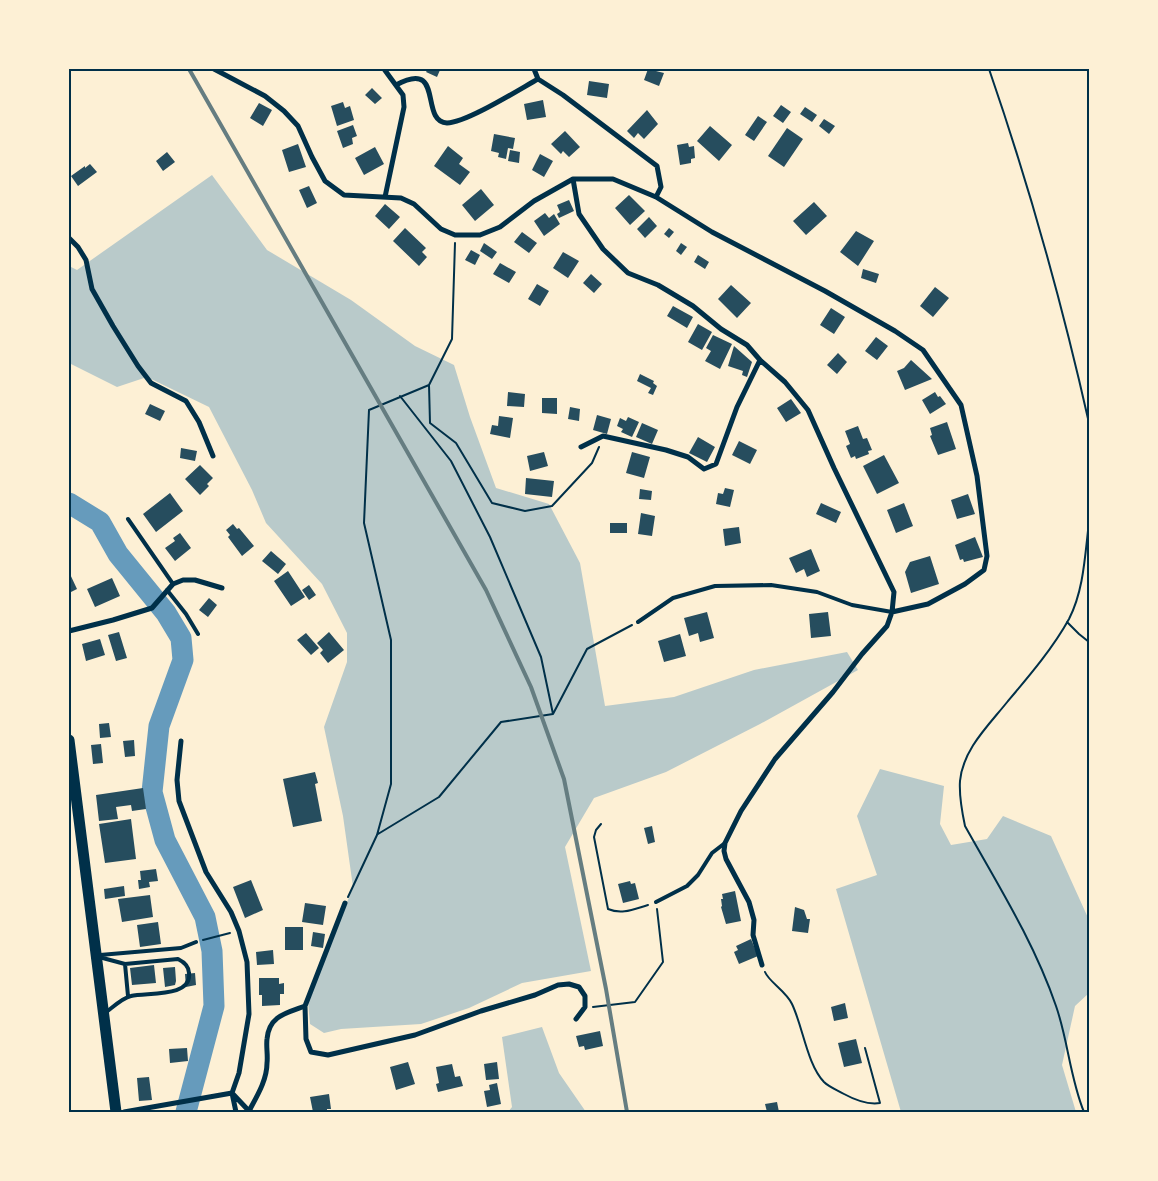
<svg xmlns="http://www.w3.org/2000/svg" width="1158" height="1181" font-family="'Fira Sans Condensed',sans-serif">
<rect width="100%" height="100%" fill="#fdf0d5"/>
<path fill="#b9caca" d="M212,175L267,250L351,300L415,346L454,365L470,417L496,488L549,504L580,563L605,706L674,697L754,670L847,652L858,670L760,724L666,772L594,798L565,847L591,971L522,983L469,1008L421,1024L341,1029L324,1033L310,1024L308,1002L353,887L343,816L324,727L347,662V633L322,584L266,523L252,490L209,407L147,377L117,387L69,363V266L77,270Z
M880,769L944,786L940,824L951,845L987,839L1003,816L1051,836L1089,920V993L1075,1006L1062,1065L1076,1112H901L836,889L877,875L857,816Z
M542,1027L559,1073L586,1112H508L512,1107L502,1037Z"/>
<g fill="none" stroke-linecap="round" stroke-linejoin="round">
<path stroke="#669bbc" stroke-width="21" d="M69,503L100,522L118,554L166,613L181,638L183,660L159,726L152,792L165,840L205,917L212,951L214,1006L186,1112"/>
</g>
<path fill="#264d5e" d="M428,69H437L440,70L437,77L426,72Z
M648,69L664,73L659,86L644,80Z
M589,81L609,84L607,98L587,95Z
M372,88L382,98L375,104L365,95Z
M543,100L546,117L527,120L524,104Z
M343,102L345,108L350,106L354,120L337,126L331,106Z
M259,103L272,110L263,126L250,118Z
M781,105L791,112L783,123L773,116Z
M805,107L817,115L812,122L800,114Z
M647,110L658,124L644,139L638,133L634,138L627,131Z
M758,116L767,122L754,141L745,135Z
M824,119L835,126L829,134L819,126Z
M353,125L357,136L352,138L353,144L343,148L337,131Z
M710,126L732,145L719,161L697,141Z
M787,128L803,139L784,167L768,156Z
M565,131L580,147L569,157L563,151L561,154L551,144Z
M494,134L515,138L513,149L508,148L506,159L498,157L499,153L491,151Z
M688,143L689,147L694,146L695,158L691,159V163L680,165L677,145Z
M298,144L306,167L289,172L282,150Z
M448,146L463,158L459,164L470,172L460,185L434,166Z
M375,147L384,164L364,175L355,158Z
M510,150L520,152L519,163L508,161Z
M167,152L175,162L163,171L156,161Z
M540,154L553,161L544,177L532,170Z
M90,164L97,172L78,186L71,176L85,166V168Z
M309,186L317,203L307,208L299,190Z
M481,189L494,205L475,221L462,205Z
M629,195L645,211L630,225L615,208Z
M569,200L574,211L559,218L557,214L560,212L557,205Z
M814,202L827,216L806,235L793,221Z
M385,204L400,217L389,229L375,216Z
M545,213L549,218L554,214L560,224L544,236L534,221Z
M649,217L657,226L645,238L637,229Z
M405,228L426,248L422,252L427,257L419,266L393,241Z
M669,228L674,232L669,238L664,234Z
M856,231L874,241L858,266L840,252Z
M522,232L537,243L529,253L514,242Z
M484,243L497,252L492,259L480,251Z
M681,243L687,247L681,255L676,251Z
M471,250L480,255L475,265L465,260Z
M563,252L579,261L568,278L553,268Z
M698,255L709,262L705,269L694,262Z
M500,263L516,272L509,283L493,274Z
M863,269L879,274L876,283L861,278Z
M591,274L602,284L594,293L583,283Z
M537,284L549,291L540,306L528,299Z
M731,285L751,303L737,318L718,299Z
M935,287L949,298L933,317L920,306Z
M673,306L693,317L687,328L667,316Z
M831,308L845,317L834,334L820,325Z
M698,324L712,332L702,350L688,342Z
M713,335L732,344L720,369L705,361L711,351L706,348Z
M876,337L888,346L877,360L865,351Z
M734,346L752,362L747,377L742,375L743,371L728,366Z
M838,353L847,362L837,374L827,365Z
M911,360L932,379L905,390L897,371L904,368Z
M640,374L654,381L653,383L657,386L653,395L648,393L651,388L637,381Z
M508,392L525,394L524,407L507,406Z
M935,392L938,397L940,396L946,404L930,414L922,400Z
M542,398H557V414L542,413Z
M791,399L801,413L786,422L777,408Z
M150,404L165,411L160,421L145,414Z
M570,407L580,409L579,421L568,419Z
M597,415L611,419L607,434L593,430Z
M499,416L513,418L510,438L490,434L492,425L498,426Z
M628,417L639,422L632,437L621,432L623,429L617,426L620,418L626,421Z
M947,422L956,449L938,455L930,436L932,435L930,428Z
M642,423L658,430L652,444L636,437Z
M858,426L863,439L867,438L872,450L868,451L869,454L856,459L855,456L851,458L846,446L850,444L845,431Z
M698,437L715,447L707,462L689,453Z
M739,441L757,450L750,464L732,455Z
M181,448L197,451L195,461L180,458Z
M544,452L548,466L530,471L527,456Z
M632,452L650,457L644,478L626,473Z
M884,455L899,483L877,494L863,466Z
M200,465L213,478L207,484L209,486L200,495L185,479Z
M526,478L554,481L552,497L525,494Z
M725,488L734,490L730,507L716,504L718,493L723,494Z
M640,489L652,491L651,500L639,499Z
M170,493L183,511L156,532L143,514Z
M968,494L975,514L957,519L951,500Z
M821,503L841,512L836,523L816,514Z
M904,503L913,526L896,533L887,510Z
M641,513L655,516L652,536L638,534Z
M610,523H627V533H610Z
M233,524L237,529L239,528L254,546L242,556L228,537L230,535L226,530Z
M739,527L741,543L725,546L723,529Z
M180,533L191,548L175,561L165,548L175,541L173,538Z
M975,537L983,557L964,562L963,559L960,560L955,545Z
M811,549L820,571L807,577L804,569L796,573L789,558Z
M271,551L286,564L278,574L262,561Z
M930,556L939,584L911,593L905,572L910,562Z
M288,571L305,597L291,606L274,581Z
M69,572L77,589L69,593Z
M112,578L120,596L95,607L87,589Z
M309,585L316,595L309,600L302,590Z
M209,598L217,605L208,617L199,610Z
M707,612L714,638L700,642L698,633L689,636L684,618Z
M828,612L831,636L811,638L809,614Z
M119,632L127,658L116,661L108,635Z
M329,632L344,650L328,663L320,653L323,650L317,643Z
M306,633L319,648L311,655L297,640Z
M680,634L686,656L664,662L658,641Z
M100,639L105,655L86,661L82,644Z
M109,723L111,737L100,738L99,724Z
M134,740L135,756L125,757L123,741Z
M101,744L103,763L93,764L91,745Z
M315,772L318,783L315,784L322,821L293,827L283,779Z
M143,788L146,809L132,811L131,805L116,807L118,819L99,821L96,795Z
M131,819L136,859L105,863L99,824Z
M652,826L655,842L648,844L644,828Z
M156,869L158,881L149,882L150,887L139,889L138,880H141L140,871Z
M251,880L263,910L245,918L233,887Z
M630,881L631,884L635,883L639,899L623,903L618,884Z
M124,886L125,896L105,899L104,889Z
M735,891L741,921L726,924L721,907L722,906L721,899H723L722,894Z
M150,895L153,917L122,922L118,899Z
M305,903L326,906L323,925L302,922Z
M795,907L804,910L807,919H810L808,933L792,931Z
M158,922L161,944L140,947L137,925Z
M285,927H303V950H285Z
M313,932L325,934L323,948L311,946Z
M751,939L758,956L739,964L734,952L738,950L736,946Z
M273,950L274,964L257,965L256,952Z
M154,965L156,983L132,985L130,968Z
M175,967L176,981L175,985L165,987L163,968Z
M195,973L196,985L186,987L185,974Z
M259,978H279V984L284,983V994H280V1005L262,1006V995H259Z
M845,1003L848,1018L834,1021L831,1007Z
M600,1031L603,1046L585,1050L584,1046L579,1047L576,1036Z
M856,1039L862,1063L844,1067L838,1043Z
M187,1048L188,1061L170,1063L169,1049Z
M408,1062L415,1084L396,1090L390,1067Z
M497,1062L499,1079L486,1080L484,1064Z
M452,1064L455,1077L460,1076L463,1086L438,1092L436,1084L439,1083L436,1067Z
M149,1077L152,1100L139,1101L137,1078Z
M497,1083L501,1104L487,1107L484,1091L490,1090L489,1085Z
M329,1094L331,1109H327V1112H313L310,1097Z
M777,1102L779,1112H767L765,1104Z"/>
<g fill="none" stroke-linecap="round" stroke-linejoin="round">
<path stroke="#003049" stroke-width="2" d="M989,69C1029,185 1062,303 1089,423
M455,243L452,339L429,385L430,423L456,443L492,503L525,511L552,506L592,463L599,447
M400,396L451,461L490,537L541,657L553,714
M1067,622L1079,634L1089,642
M601,824L596,830L594,837L608,909C622,915 634,909 648,905
M378,834L439,797L501,722L553,714L587,649L632,625
M348,897L377,835L391,784V640L364,523L369,410L429,385
M203,940L230,933
M765,972C769,982 786,991 792,1004C803,1027 807,1064 824,1082C829,1087 837,1090 844,1094C855,1100 867,1105 880,1103L865,1048
M593,1007L635,1002L663,962L657,909
M1084,1112C1070,1078 1068,1040 1056,1006C1034,942 998,885 965,826C962,812 959,796 960,781C963,749 989,725 1008,701C1030,675 1053,648 1069,619C1084,590 1085,554 1089,522"/>
<path stroke="#003049" stroke-width="4" d="M128,519L173,584
M167,590L186,614L198,634
M638,622L673,598L715,586L771,585L817,592L852,605L892,612
M656,902L687,886L698,875L712,853L725,843
M100,955L181,948L196,942
M99,957L125,964L178,959C184,962 189,966 189,973C192,998 147,992 131,996C122,998 112,1008 105,1013
M125,964L128,996"/>
<path stroke="#003049" stroke-width="5" d="M214,69L265,96L284,111L298,126L312,157L325,181L344,195L401,198L414,204L441,229L455,235H480L500,227L534,201L573,179H613L656,197L712,232L825,291L895,331L923,350L961,405L977,476L987,556L984,570L965,584L928,604L892,612
M384,69L403,95L404,107L385,197
M534,69L538,79L563,95L657,166L661,187L656,197
M396,85C445,58 419,122 447,123C466,123 520,89 538,79
M573,179L579,214L603,249L628,273L658,285L693,306L721,329L747,345L760,360L785,382L808,410L834,468L894,592L892,612L887,626L862,654L833,692L775,759L741,811L725,843L724,851L726,859L749,902L754,920L753,935L762,965
M69,238L78,247L86,260L92,289L113,326L138,366L151,383L186,401L199,422L213,456
M581,447L603,436L666,450L688,457L704,469L716,464L737,407L760,360
M69,631L113,620L152,608L173,584L183,580H195L222,588
M181,741L177,780L179,801L206,872L231,912L239,931L247,962L249,1014L239,1073L232,1093L236,1112
M305,1006L306,1039L311,1052L328,1055L415,1035L481,1011L535,995L558,985L569,984L579,987L585,996V1007L576,1019
M124,1112L232,1093L249,1111L248,1112
M252,1112L249,1111C257,1096 267,1080 267,1063C268,1055 266,1047 267,1039C269,1016 286,1013 305,1006L345,903"/>
<path stroke="#003049" stroke-width="11" d="M69,740L116,1112"/>
<path stroke="#657d81" stroke-width="4" d="M189,69L486,590L531,687L564,779L606,989L627,1112"/>
</g>
<rect width="1158" height="1181" fill="none" stroke="#fdf0d5" stroke-width="140"/>
<rect x="70" y="70" width="1018" height="1041" fill="none" stroke="#003049" stroke-width="2"/>
</svg>
